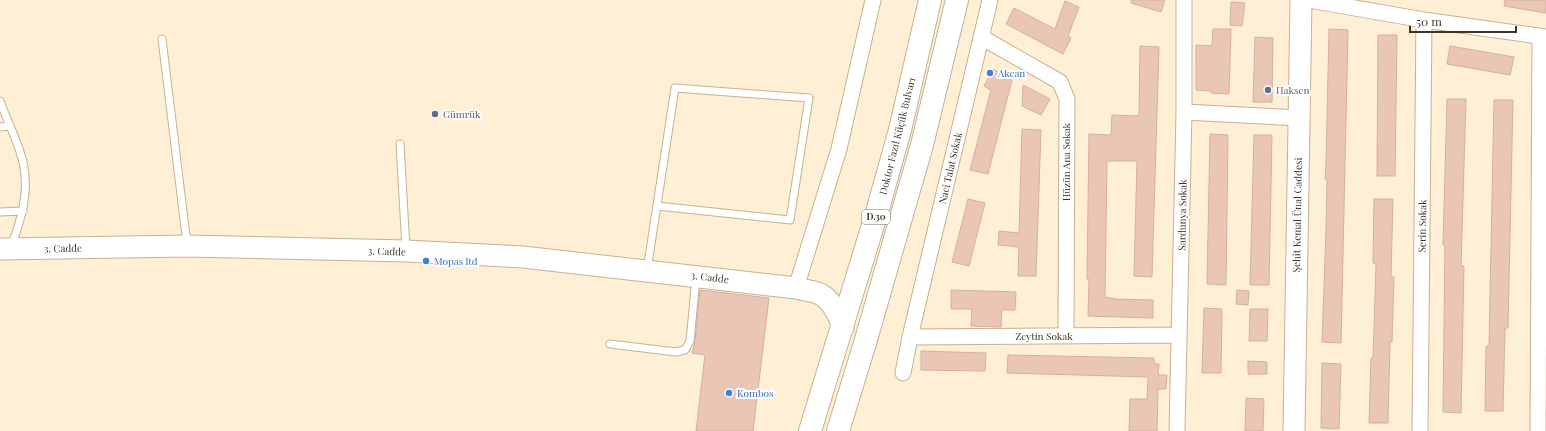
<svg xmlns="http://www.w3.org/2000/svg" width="1546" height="431" font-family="'Playfair Display',serif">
<rect width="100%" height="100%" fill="#ffefd5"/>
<path fill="#eac6b6" stroke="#d3af9f" d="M1131,0H1165L1161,12L1131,3Z
M1505,0H1546V13L1504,6Z
M1065,1L1079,7L1068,36L1071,38L1063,54L1006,24L1014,8L1055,29Z
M1231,2L1245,3L1242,26L1230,25Z
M1213,29H1231L1229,94L1211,93V91L1196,90V45L1212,46Z
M1329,29L1348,30L1341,343L1322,342L1326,230L1327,179H1325L1326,163Z
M1378,35H1397L1395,176H1377Z
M1255,37L1273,38L1272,102H1253Z
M1140,46L1159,47L1152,277L1134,276L1137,161H1107L1105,297L1115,299L1153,300V318L1088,316L1089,279H1087L1089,134L1111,135L1112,115L1139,116Z
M1450,46L1514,57L1510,75L1447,64Z
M993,69L1012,80L988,174L970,170L991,90L984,86Z
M1023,85L1050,99L1041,115L1022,106Z
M1447,99H1466L1461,266H1464L1461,413L1443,412L1445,245H1443Z
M1494,100H1513L1508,328H1505L1503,411H1485L1486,346H1489Z
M1022,129L1041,130L1036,276H1018L1019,247L998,245L999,231L1019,233Z
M1210,134L1228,135L1226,285L1207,284Z
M1254,135H1272L1269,285H1250Z
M968,199L985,203L969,266L952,262Z
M1374,199H1393L1391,277H1394L1392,342H1390L1388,423H1369L1371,358H1373L1376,264L1373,263Z
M700,290L769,298L753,431H696L705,355L692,353L695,341Z
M951,290L1016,292L1015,310H1002L1001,327L971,326L972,309H951Z
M1237,290L1249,291L1248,305L1236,304Z
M1204,308L1222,309L1221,373H1202Z
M1250,309H1268L1267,341H1249Z
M921,351L986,353L985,371L921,370Z
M1008,355L1154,358V364H1159L1158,375H1167L1166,389H1158L1157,431H1129L1130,399H1147L1148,377L1007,373Z
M1248,361L1267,362V374H1248Z
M1322,363L1341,364L1339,429L1321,428Z
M1246,398L1264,399L1263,431H1245Z"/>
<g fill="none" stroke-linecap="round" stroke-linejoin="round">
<g stroke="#c5b193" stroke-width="9">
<path id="lane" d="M162,39L187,244
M0,101C7,121 18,141 23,162C30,192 21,220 11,247
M0,127L9,126
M400,144L406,249
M0,212L23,211
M647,270L675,88L809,98L790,220L657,206
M610,344L676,352L685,350L690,341L696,278"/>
</g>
<g stroke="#c5b193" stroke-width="17">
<path id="street" d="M1309,0L1424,20L1546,37
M981,37L1060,82L1067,99L1066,335
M1184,112L1300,118
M796,288L839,149L873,0
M910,337L1179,335
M903,373L910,337L990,0
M1177,431L1184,112V0
M1420,431L1424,20
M1538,431L1540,36"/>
</g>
<g stroke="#c5b193" stroke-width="23">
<path id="secondary" d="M0,249L187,246L406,251L523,257L796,288C803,290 813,291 820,294C833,301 839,315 843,328
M1294,431L1301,0"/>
</g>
<g stroke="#c5b193" stroke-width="24">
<path id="highway" d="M810,431L877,212L900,130L930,0
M838,431L865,343L922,145L957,0"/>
</g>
<use href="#lane" stroke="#fff" stroke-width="7"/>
<use href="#street" stroke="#fff" stroke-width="15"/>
<use href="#secondary" stroke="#fff" stroke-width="21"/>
<use href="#highway" stroke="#fff" stroke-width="22"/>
</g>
<g fill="#3f7fe0" stroke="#fff" stroke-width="1.5">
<circle cx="990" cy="73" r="4"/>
<circle cx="426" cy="261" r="4"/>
<circle cx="729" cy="393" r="4"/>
</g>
<g fill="#5c6f8a" stroke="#fff" stroke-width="1.5">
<circle cx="1268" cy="90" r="4"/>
<circle cx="435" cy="114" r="4"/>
</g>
<g text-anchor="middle" stroke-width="4" stroke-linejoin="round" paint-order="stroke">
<rect fill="#fff" stroke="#777268" stroke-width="1" x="862" y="210" width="28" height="14" rx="3"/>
<g font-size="9" font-weight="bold" fill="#3d3528">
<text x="876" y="220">D.30</text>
</g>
<g font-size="10" fill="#366cbe" stroke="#fff" text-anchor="start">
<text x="998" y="77">Akcan</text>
<text x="434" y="265">Mopas ltd</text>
<text x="737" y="397">Kombos</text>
</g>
<g font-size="10" fill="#4e5e75" stroke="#fff" text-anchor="start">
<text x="1276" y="94">Haksen</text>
<text x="443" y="118">Gümrük</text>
</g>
<g font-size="10" fill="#3d3528" stroke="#fff">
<text transform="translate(897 136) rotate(-76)" y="4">Doktor Fazıl Küçük Bulvarı</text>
<text transform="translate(1066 162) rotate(-90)" y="4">Hüzün Ana Sokak</text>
<text transform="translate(950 168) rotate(-77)" y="4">Naci Talat Sokak</text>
<text transform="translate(1182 215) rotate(-89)" y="4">Sardunya Sokak</text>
<text transform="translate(1297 215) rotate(-89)" y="4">Şehit Kemal Ünal Caddesi</text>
<text transform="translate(1422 226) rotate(-89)" y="4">Serin Sokak</text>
<text transform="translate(63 248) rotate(-1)" y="4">3. Cadde</text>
<text transform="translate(387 251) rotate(2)" y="4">3. Cadde</text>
<text transform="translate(710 277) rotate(7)" y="4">3. Cadde</text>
<text x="1044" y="340">Zeytin Sokak</text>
</g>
</g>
<path d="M1410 26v6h106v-6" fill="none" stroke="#3d3528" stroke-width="2"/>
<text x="1416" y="26" font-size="12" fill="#3d3528" stroke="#ffffff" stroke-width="3" paint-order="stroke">50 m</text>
</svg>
